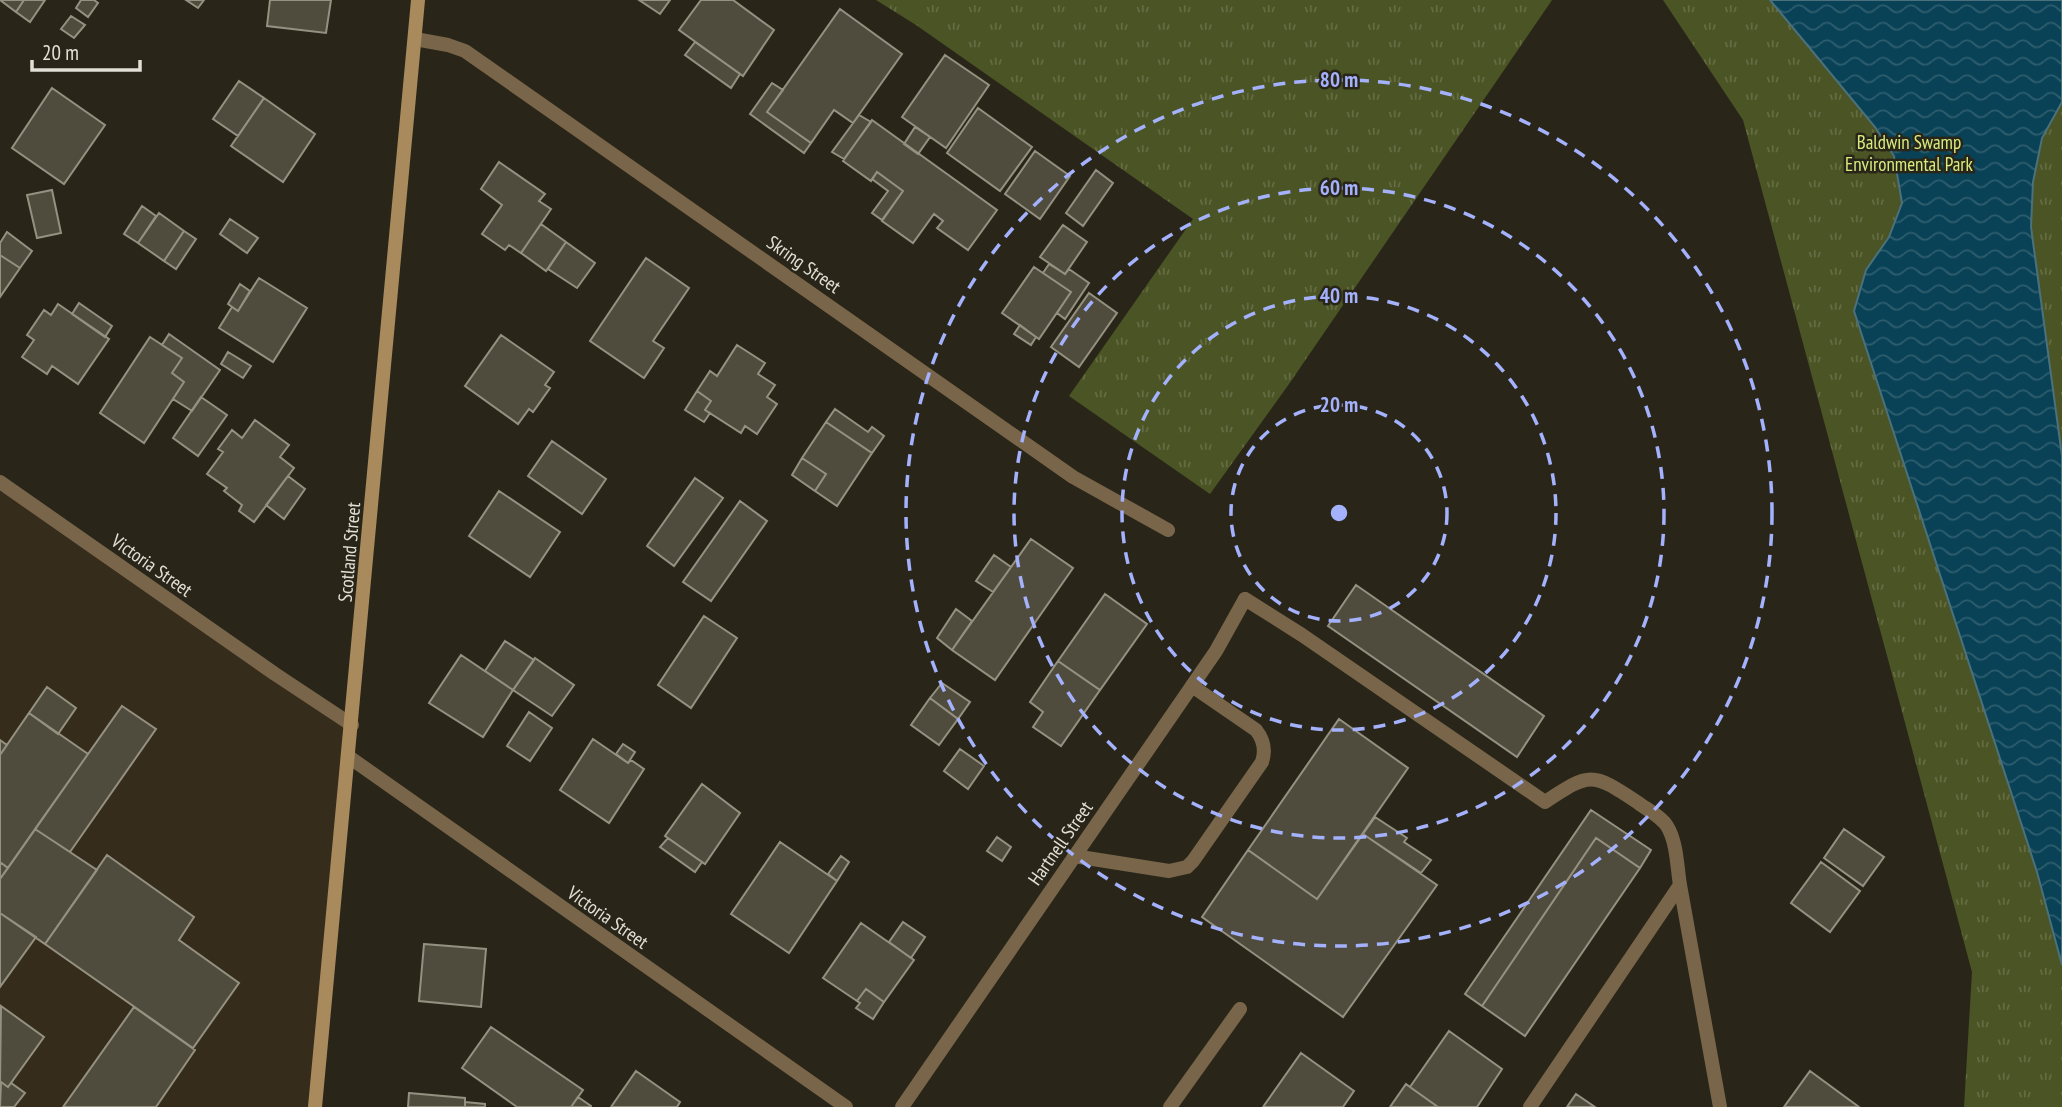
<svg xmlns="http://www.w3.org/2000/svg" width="2062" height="1107" font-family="'PT Sans Narrow',sans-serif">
<defs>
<pattern id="park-tufts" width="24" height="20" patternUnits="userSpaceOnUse" patternTransform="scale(1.75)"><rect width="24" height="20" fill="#4b5424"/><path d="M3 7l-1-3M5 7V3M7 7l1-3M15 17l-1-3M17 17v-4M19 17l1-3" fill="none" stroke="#656c43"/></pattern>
<pattern id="water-waves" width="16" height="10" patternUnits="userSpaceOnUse" patternTransform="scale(1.75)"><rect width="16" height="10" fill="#094256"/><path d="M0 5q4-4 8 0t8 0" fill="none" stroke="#2d5d6e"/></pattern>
</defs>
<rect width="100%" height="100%" fill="#292619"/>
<path fill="#362c1c" d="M0,476L355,723L318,1107H0Z"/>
<path fill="url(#park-tufts)" d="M876,0H1552L1289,384L1210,494L1069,396L1193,219L916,25Z
M1663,0H2062V1107H1964L1972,972L1743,120Z"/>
<path fill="url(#water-waves)" stroke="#4a717c" stroke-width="2" d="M1770,0H2062V102L2042,138L2033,182L2031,227L2062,456V965L2037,872L1854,311L1866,270L1889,237L1902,203L1894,156L1875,127Z"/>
<path fill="#4f4b3d" stroke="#959181" stroke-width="2" d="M0,0H24L16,12Z
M24,0H45L30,22L16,12Z
M81,0H94L98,3L88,17L76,8Z
M186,0H204L198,8Z
M270,0H331L326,33L267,26Z
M639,0H670L660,14Z
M701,0H733L774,30L743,76L679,30Z
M840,9L902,54L853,123L834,110L811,143L767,112Z
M71,16L85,25L74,38L61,29Z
M695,42L740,74L731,88L685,55Z
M945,55L989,85L946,148L902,117Z
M239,81L264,98L238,136L213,119Z
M772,83L783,90L767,112L811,143L804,153L750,114Z
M52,88L105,125L64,184L12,148Z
M264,98L315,134L283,182L231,146Z
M978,108L1032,147L1000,191L947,153Z
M859,115L871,122L844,159L832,152Z
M872,120L997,210L968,250L937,228L943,221L934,214L913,243L882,221L903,191L877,172L871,181L843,161Z
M915,127L930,137L918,154L904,144Z
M1035,151L1070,176L1040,219L1005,194Z
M499,162L545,194L539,201L551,209L521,253L509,245L505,250L482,234L502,205L481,189Z
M1096,170L1113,183L1083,226L1066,213Z
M877,172L903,191L882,220L872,213L888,191L872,179Z
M52,190L61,233L37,238L27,195Z
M142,206L156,216L138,243L124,234Z
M159,213L184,231L164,261L138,243Z
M230,219L258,238L247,253L220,234Z
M541,224L566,242L546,271L521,253Z
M1063,225L1087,242L1065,274L1040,257Z
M184,231L196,239L176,269L164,261Z
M7,232L32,251L20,268L0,255V243Z
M566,242L595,263L577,288L548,269Z
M0,255L20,268L0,297Z
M646,258L689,288L653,341L664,348L644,378L590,341Z
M1049,264L1065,274L1069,269L1089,283L1065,319L1057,313L1071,292L1043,273Z
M1034,267L1071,292L1039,339L1002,313Z
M259,278L307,308L273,362L219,328L232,307L238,311Z
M240,284L250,291L238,311L228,304Z
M1089,293L1117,313L1079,367L1051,347Z
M79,303L112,326L105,337L72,314Z
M58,304L109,339L78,384L52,366L47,374L22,357L34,340L27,335L44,310L51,315Z
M1020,325L1036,337L1031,345L1014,334Z
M169,334L220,370L192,411L173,399L184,382L172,373L182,358L162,345Z
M501,335L554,372L545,385L550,388L533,412L529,409L518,424L465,386Z
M150,337L182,358L172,373L184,382L144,443L100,413Z
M737,345L765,363L758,374L775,385L767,397L777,404L757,434L745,426L741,433L705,410L711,401L697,391L710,371L717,376Z
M228,352L251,366L243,378L221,364Z
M697,391L711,401L705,410L710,413L704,422L685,410Z
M201,397L227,415L198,456L173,438Z
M835,409L868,432L872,427L884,436L872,453L826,422Z
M255,420L289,445L280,457L294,468L254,522L239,511L242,505L224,491L227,488L207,474L223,452L218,449L232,430L242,438Z
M826,422L872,453L837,506L815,491L826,474L802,458Z
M552,441L606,479L582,514L528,476Z
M802,458L826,474L815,491L792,475Z
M288,476L305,489L284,519L266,505Z
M695,478L723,498L674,566L647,546Z
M499,491L560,532L530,577L469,536Z
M740,501L767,521L711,601L683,582Z
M1031,539L1073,568L995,680L952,650Z
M994,555L1011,567L993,592L976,581Z
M1356,585L1544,716L1517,757L1328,626Z
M1105,594L1147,624L1100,690L1058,661Z
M956,609L972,621L952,650L937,638Z
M704,616L737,638L691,708L658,685Z
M505,641L534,660L513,690L485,671Z
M461,655L513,690L483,737L429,703Z
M535,658L574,685L552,716L513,690Z
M1058,661L1100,690L1061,746L1033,727L1043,712L1030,702Z
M942,683L970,702L958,719L930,698Z
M47,687L76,708L58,734L29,713Z
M930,698L958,719L939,745L911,725Z
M122,706L156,729L70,852L35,829Z
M529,712L552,728L530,761L507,746Z
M29,713L88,754L8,868L0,862V755Z
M1339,719L1408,768L1317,899L1248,850Z
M593,739L628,763L631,760L644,769L609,823L560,790Z
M0,740L7,745L0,755Z
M623,744L635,752L628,763L616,754Z
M960,749L984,766L968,789L944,771Z
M702,784L740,813L705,864L665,836Z
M1591,810L1651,850L1640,868L1596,838L1482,1006L1465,994Z
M1375,817L1407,838L1404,842L1431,860L1421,873L1363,834Z
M35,829L97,870L45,944L0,913V879Z
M1844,829L1884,857L1863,886L1824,858Z
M1363,834L1437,885L1343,1017L1202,917L1248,850L1317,899Z
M997,837L1011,847L1002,861L987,851Z
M668,838L702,862L695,872L660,847Z
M1596,838L1640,868L1525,1036L1482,1006Z
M780,842L837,881L789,953L731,914Z
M107,855L194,917L179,940L239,983L193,1048L45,944Z
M841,856L849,862L837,881L828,874Z
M0,862L8,868L0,879Z
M1821,862L1860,891L1830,932L1791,903Z
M0,913L36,937L0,987Z
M903,922L925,937L911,958L889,942Z
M861,923L914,960L884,1002L866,989L857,1001L823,978Z
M424,944L486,949L481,1007L419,1001Z
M866,989L884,1002L873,1019L856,1008L860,1003L857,1001Z
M1,1006L44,1037L8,1087L1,1082L0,1084Z
M134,1007L195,1050L156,1107H63Z
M491,1027L583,1090L571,1107H517L462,1068Z
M1449,1031L1502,1069L1477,1107H1438L1410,1087Z
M1301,1053L1354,1091L1343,1107H1263Z
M636,1071L680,1102L677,1107H611Z
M1810,1071L1859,1107H1784Z
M1,1082L8,1087L11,1083L25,1093L14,1107H0Z
M1406,1084L1410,1087L1438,1107H1390Z
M409,1093L465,1098V1107H408Z
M1576,1094L1595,1107H1567Z
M578,1097L591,1106V1107H571Z
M465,1102L485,1104V1107H465Z"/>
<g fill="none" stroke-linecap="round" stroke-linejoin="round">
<path stroke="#79664a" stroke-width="14" d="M1245,599L1302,635L1545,802C1590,772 1592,772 1637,802C1646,809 1661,816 1667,826C1677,842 1677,867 1680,885L1530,1107
M1074,856L1169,871L1187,867L1193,861L1262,762C1266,750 1264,740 1256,730L1192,686
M1680,885L1720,1107
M1170,1107L1240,1009"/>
<path stroke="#79664a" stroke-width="14" d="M415,39L448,45L465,51L1073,477L1168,530
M0,482L275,674L352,725
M349,757L846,1107
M902,1107L1216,651L1245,599"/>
<path stroke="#a88a5c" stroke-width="14" d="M315,1107L418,0"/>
</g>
<g fill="none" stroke="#a4b1fc" stroke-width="3.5" stroke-dasharray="12 9">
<circle cx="1339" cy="513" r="108"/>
<circle cx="1339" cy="513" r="217"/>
<circle cx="1339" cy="513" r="325"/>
<circle cx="1339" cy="513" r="433"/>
</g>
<g text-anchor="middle" stroke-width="5" stroke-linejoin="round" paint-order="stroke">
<g font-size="19" fill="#d8ec7e" stroke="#292619">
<text x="1909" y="149">Baldwin Swamp<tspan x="1909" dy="22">Environmental Park</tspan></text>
</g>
<g font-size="19" fill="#e1dfd6" stroke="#292619">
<text transform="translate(804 264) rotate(35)" y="7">Skring Street</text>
<text transform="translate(349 552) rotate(-85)" y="7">Scotland Street</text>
<text transform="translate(152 565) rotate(35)" y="7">Victoria Street</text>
<text transform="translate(1060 843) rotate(-55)" y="7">Hartnell Street</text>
<text transform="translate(608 917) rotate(35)" y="7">Victoria Street</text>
</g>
</g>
<circle cx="1339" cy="513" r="10" fill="#a4b1fc" stroke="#292619" stroke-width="3.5"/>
<g font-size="21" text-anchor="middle" font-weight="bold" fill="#a4b1fc" stroke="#292619" stroke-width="5" stroke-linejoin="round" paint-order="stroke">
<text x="1339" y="87">80 m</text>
<text x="1339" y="195">60 m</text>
<text x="1339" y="303">40 m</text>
<text x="1339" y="412">20 m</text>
</g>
<path d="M32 60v10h108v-10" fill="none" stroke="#e1dfd6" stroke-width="3.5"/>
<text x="42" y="60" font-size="21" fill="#e1dfd6" stroke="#292619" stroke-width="5" paint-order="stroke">20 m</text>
</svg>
